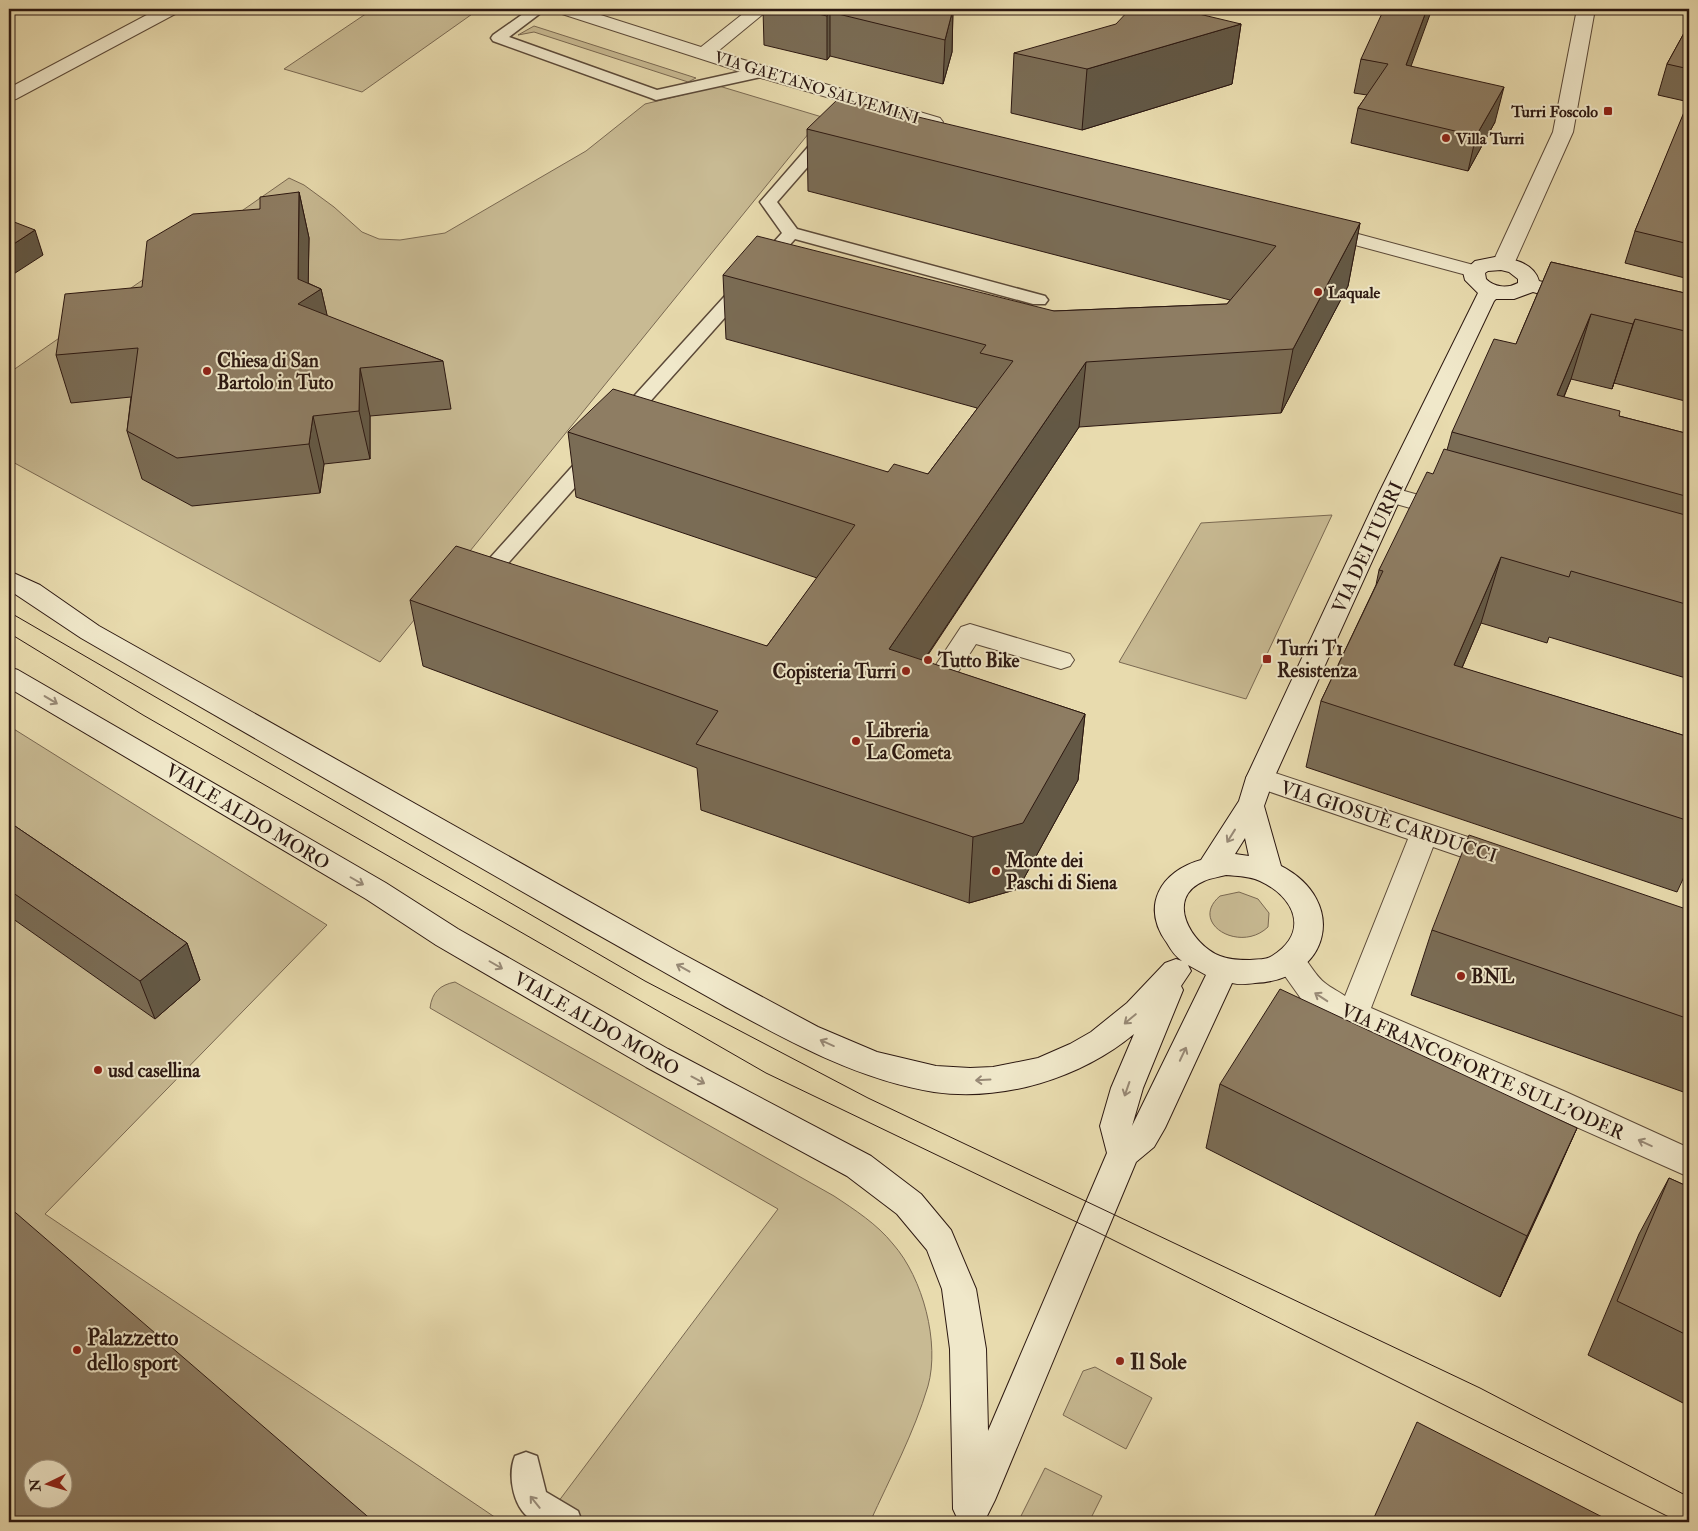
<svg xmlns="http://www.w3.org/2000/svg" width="1698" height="1531" font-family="'IM FELL Double Pica',serif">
<rect width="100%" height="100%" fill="#e8dbae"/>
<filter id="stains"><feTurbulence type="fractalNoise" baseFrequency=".004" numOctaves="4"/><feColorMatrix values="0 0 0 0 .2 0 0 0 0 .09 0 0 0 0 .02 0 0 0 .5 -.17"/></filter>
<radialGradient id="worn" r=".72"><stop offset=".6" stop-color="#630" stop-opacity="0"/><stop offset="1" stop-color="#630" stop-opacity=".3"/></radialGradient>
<path fill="#c8ba93" stroke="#7a6952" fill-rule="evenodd" d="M373,9H461L475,12L362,92L284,69Z
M534,26L696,78L688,82L534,32L518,35Z
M719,86L822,117L380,662L9,460V373L289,178L304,185L334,207L362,232L379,239L400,240L445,233L586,151L645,104Z
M1332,515L1246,699L1119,662L1201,523Z
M9,726L327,925L45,1214L502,1522H9ZM32,1468H62V1498H32Z
M1239,892L1258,899L1269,913L1268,927C1240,954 1188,923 1220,896Z
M455,982L834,1196C855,1210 877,1224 893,1244C923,1278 940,1343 928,1386C914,1433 890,1478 870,1522H543L778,1209L430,1008C432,992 440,985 455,982Z
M1095,1367L1152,1398L1126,1449L1063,1415L1083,1371Z
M1045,1468L1102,1496L1089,1522H1018Z"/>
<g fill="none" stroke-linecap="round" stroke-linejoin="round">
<g stroke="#5b4938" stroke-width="3">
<path id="lane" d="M530,9H546L509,37L657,90L761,67L769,72L761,77L656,100L651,98L493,41L491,38L493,35Z
M827,130L833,132L835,135L833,138L777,202L797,229L1045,296L1048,300L1045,304H1033L795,239L630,424H616L614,420L616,416L782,233L760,202L821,132Z
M594,448L601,450L604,454L601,458L486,588L479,590L472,588L469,583L472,578L587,450Z
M526,1452L537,1456L546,1492L578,1511L582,1522C571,1522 545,1525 535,1521C513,1512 507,1475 515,1456Z"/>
</g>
<g stroke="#5b4938" stroke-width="2">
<path id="street" d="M158,9H180L177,13L16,99L9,101V88Z
M556,9H582L701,47L749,9H769L717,52L940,118L943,122L940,126L933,128L754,76L559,13Z
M1577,9H1595L1573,132L1514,264L1510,268L1503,270L1496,268L1492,264L1553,132Z
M1321,224L1481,267L1485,271L1481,275L1474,277L1314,234L1311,230L1314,226Z
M1390,487L1458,506L1461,511L1458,516L1449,519L1382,500L1378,495L1382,490Z
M970,624L1070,654L1074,660L1070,666L1061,669L976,644L936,706L927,708L918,706L914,699L918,692L961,627Z
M1260,768L1510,851L1514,859L1510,867L1500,870L1433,847L1371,1008L1566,1092L1689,1148V1177L1342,1023L1302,1000L1275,962L1279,954C1307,945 1307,969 1325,983C1331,988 1338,991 1345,996L1408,839L1250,785L1246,778L1250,771Z"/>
</g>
<g stroke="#2c1811" stroke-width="2">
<path id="secondary" d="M1495,257C1512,258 1534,263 1539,281L1584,293L1587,298L1584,303L1576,304L1533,292L1514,299H1496L1494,301L1402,495L1274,778L1264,806L1281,866C1349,901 1330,980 1255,983C1248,984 1240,985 1232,983L1165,1128L1154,1147L1136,1162L995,1500L984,1522H959L953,1509L950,1349L942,1289L927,1250L897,1214L847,1176L646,1067L436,945L366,899L9,688V667L18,670L386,883L458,929L668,1049L871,1156L921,1194L951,1230L976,1289L986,1349L988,1431L1107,1153L1100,1126L1111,1088L1134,1034C1081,1078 1003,1102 934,1092C859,1080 792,1043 726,1007C679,981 633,954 586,928C418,832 249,735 81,638L9,590V571L40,585L99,626L677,951L818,1027L877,1052L936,1066L970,1068L993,1067L1038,1058L1070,1044L1091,1032L1127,1003L1165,963L1176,959L1182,961C1175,956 1171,950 1167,943C1140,906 1161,871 1201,860L1239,801L1246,778L1378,495L1478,293L1465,280L1463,272L1475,261ZM1501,270L1509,272L1518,279V283C1507,289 1494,287 1486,279L1485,273L1488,271ZM1245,838L1249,856L1235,854ZM1226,875C1237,876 1249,876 1260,881C1295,897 1310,932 1272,956C1266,960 1258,959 1250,960C1240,960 1230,960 1220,956C1191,944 1164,898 1204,881C1211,878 1219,877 1226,875ZM1188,965L1206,975L1132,1126L1143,1088L1183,990L1181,986L1191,971Z"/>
</g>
<use href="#lane" fill="#f0e8ca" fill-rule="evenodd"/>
<use href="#street" fill="#f0e8ca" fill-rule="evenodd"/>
<use href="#secondary" fill="#f0e8ca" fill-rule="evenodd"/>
<path stroke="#2c1811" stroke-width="1" d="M9,612L645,981L868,1098L1480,1388L1689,1497
M9,633L143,715L766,1073L1091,1229L1679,1522"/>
</g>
<path fill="#7a6c55" stroke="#2c1811" d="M763,9H953L952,52L943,84L830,56L827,60L764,45Z
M1241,24L1232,84L1082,130L1011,113L1014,53Z
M1689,24V279L1625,263L1635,231L1689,102L1658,95L1667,64Z
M1361,59L1411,66L1495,122L1468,171L1351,143L1358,108L1367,95L1354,93Z
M807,129L1360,223L1348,286L1281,413L1079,427L924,661L1085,714L1078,780L1018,889L969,903L701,810L697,768L423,666L410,600L767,646L817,578L576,497L568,432L888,472L928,474L977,409V408L726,339L723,275L1054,311L1227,304L1230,300L808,191Z
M299,192L309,238L308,283L321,289L327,316L443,361L451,409L370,416V459L324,464L320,493L192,506L142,479L127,431L131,397L71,403L56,355L142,287L260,209Z
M1551,262L1689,294V402L1614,383L1612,389L1571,379L1564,397L1619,416L1689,434V679L1549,637L1547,643L1481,623L1462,668L1689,737V866L1677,892L1306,767L1321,701L1376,585L1379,570L1447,450L1452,432L1516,344Z
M9,822L187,943L200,980L155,1019L9,916Z
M1689,910V1094L1411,995L1432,930Z
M1220,1084L1577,1128L1500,1297L1206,1148Z
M1669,1178L1689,1187V1406L1588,1355L1639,1234Z"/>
<path fill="#635845" stroke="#2c1811" d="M953,9L952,52L943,84L945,40Z
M1427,9H1432L1399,99L1406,65Z
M830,12V56L827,60V16Z
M1241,24L1232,84L1082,130L1087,69Z
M1504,87L1495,122L1468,171L1476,136Z
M299,192L309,238L308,297L321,289L332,336L298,304Z
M1360,223L1348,286L1281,413L1293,349Z
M35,230L43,255L9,277V247Z
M1591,314L1571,379L1539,456L1557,395Z
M1635,319L1614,383L1612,389L1633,324Z
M1086,362L1079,427L887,715L889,649Z
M360,368L370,416V459L359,411Z
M313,416L324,464L320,493L309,444Z
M1501,557L1481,623L1435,731L1454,665Z
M1085,714L1078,780L1018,889L969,903L973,837Z
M187,943L200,980L155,1019L140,981Z
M1577,1128L1549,1191L1500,1297L1527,1236Z"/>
<path fill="#8e7d63" stroke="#2c1811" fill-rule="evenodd" d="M796,9H953L945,40L830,12L827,16Z
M1130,9H1178L1241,24L1087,69L1014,53L1116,24Z
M1384,9H1427L1406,65L1504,87L1476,136L1358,108L1388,64L1361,59Z
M1689,24V69L1667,64Z
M839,98L1360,223L1293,349L1086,362L889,649L1085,714L1023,823L973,837L696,744L718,711L410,600L456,546L767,646L855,525L568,432L613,389L888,472L894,464L928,474L1013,361L980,353L986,345L723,275L757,236L1054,311L1227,304L1276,246L807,129Z
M1689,100V244L1635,231Z
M299,192L298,279L321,289L298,304L443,361L360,368L359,411L313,416L309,444L177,458L127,431L138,348L56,355L65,294L142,287L147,241L193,214L260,209V197Z
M9,220L35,230L9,247Z
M1551,262L1689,294V332L1635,319L1633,324L1591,314L1557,395L1620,411L1619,416L1689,434V497L1452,432L1494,339L1516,344Z
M1444,449L1689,516V605L1571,571L1569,577L1501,557L1454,665L1689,737V821L1321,701L1383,571L1379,570L1427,472L1433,474Z
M9,822L187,943L140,981L9,890Z
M1469,835L1689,910V1019L1432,930Z
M1280,989L1577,1128L1527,1236L1220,1084Z
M1669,1178L1689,1187V1336L1617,1301Z
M9,1207L374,1522H9ZM32,1468H62V1498H32Z
M1417,1422L1612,1522H1372Z"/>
<defs><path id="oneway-shaft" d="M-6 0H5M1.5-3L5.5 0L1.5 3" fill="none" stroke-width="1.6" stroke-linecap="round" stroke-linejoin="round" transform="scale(1.25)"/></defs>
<g stroke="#988a77">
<use href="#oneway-shaft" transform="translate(51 700) rotate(31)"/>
<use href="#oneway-shaft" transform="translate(1231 836) rotate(122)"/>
<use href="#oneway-shaft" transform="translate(357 881) rotate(30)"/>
<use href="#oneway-shaft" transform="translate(496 965) rotate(30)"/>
<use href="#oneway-shaft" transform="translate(683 968) rotate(-151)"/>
<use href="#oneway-shaft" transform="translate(1321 997) rotate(-147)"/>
<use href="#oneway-shaft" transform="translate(1130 1019) rotate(140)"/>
<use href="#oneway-shaft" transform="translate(827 1043) rotate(-156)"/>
<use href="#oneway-shaft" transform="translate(1183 1054) rotate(-65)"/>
<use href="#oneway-shaft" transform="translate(698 1080) rotate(28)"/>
<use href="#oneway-shaft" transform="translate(983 1080) rotate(177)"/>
<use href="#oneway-shaft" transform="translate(1127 1089) rotate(109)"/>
<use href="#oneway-shaft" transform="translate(1645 1143) rotate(-155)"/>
<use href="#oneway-shaft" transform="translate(535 1502) rotate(-129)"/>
</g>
<g fill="#8f2418" stroke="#f0e8ca" stroke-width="2">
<rect x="1603" y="106" width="10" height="10" rx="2.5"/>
<circle cx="1446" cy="138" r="5"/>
<circle cx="1318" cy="292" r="5"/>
<circle cx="207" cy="371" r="5"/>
<rect x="1262" y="654" width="10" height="10" rx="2.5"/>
<circle cx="928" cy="660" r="5"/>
<circle cx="906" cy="671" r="5"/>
<circle cx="856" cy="741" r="5"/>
<circle cx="996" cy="871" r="5"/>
<circle cx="1461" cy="976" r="5"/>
<circle cx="98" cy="1070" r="5"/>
<circle cx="77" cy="1350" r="5"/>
<circle cx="1120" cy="1361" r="5"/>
</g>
<g text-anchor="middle" stroke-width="4" stroke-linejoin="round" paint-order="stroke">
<g font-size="16" fill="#2c1811" stroke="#f0e8ca">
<text transform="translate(817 87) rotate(17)" y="6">VIA GAETANO SALVEMINI</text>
</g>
<g font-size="16" font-weight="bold" fill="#2c1811" stroke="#f0e8ca" text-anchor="start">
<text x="1598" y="117" text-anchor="end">Turri Foscolo</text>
<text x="1456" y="144">Villa Turri</text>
<text x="1328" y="298">Laquale</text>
</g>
<g font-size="19" font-weight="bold" fill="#2c1811" stroke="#f0e8ca" text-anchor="start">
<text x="217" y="367">Chiesa di San<tspan x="217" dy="22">Bartolo in Tuto</tspan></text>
<text x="1277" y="655">Turri T1<tspan x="1277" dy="22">Resistenza</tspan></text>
<text x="938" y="667">Tutto Bike</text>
<text x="896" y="678" text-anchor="end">Copisteria Turri</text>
<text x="866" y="737">Libreria<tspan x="866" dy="22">La Cometa</tspan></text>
<text x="1006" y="867">Monte dei<tspan x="1006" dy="22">Paschi di Siena</tspan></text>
<text x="1471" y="983">BNL</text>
<text x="108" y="1077">usd casellina</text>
</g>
<g font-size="19" fill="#2c1811" stroke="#f0e8ca">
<text transform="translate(1367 547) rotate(-65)" y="7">VIA DEI TURRI</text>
<text transform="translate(248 816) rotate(31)" y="7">VIALE ALDO MORO</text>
<text transform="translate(1389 821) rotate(18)" y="7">VIA GIOSUÈ CARDUCCI</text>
<text transform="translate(597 1023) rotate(30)" y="7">VIALE ALDO MORO</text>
<text transform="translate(1483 1071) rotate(24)" y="7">VIA FRANCOFORTE SULL'ODER</text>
</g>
<g font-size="22" font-weight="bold" fill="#2c1811" stroke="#f0e8ca" text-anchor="start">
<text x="87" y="1345">Palazzetto<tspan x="87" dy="25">dello sport</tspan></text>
<text x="1130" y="1369">Il Sole</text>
</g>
</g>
<rect width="1698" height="1531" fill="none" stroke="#e8dbae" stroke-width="30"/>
<rect x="10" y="10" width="1678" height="1511" fill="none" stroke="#2c1811" stroke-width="2.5"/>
<rect x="15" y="15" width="1668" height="1501" fill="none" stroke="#2c1811"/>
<g transform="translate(48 1484) rotate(265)"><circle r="24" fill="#f0e8ca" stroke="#a29580"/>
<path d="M0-4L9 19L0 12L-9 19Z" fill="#8f2418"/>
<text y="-8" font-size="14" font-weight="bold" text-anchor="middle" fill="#2c1811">N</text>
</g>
<rect width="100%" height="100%" filter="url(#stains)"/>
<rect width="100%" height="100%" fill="url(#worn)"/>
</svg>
